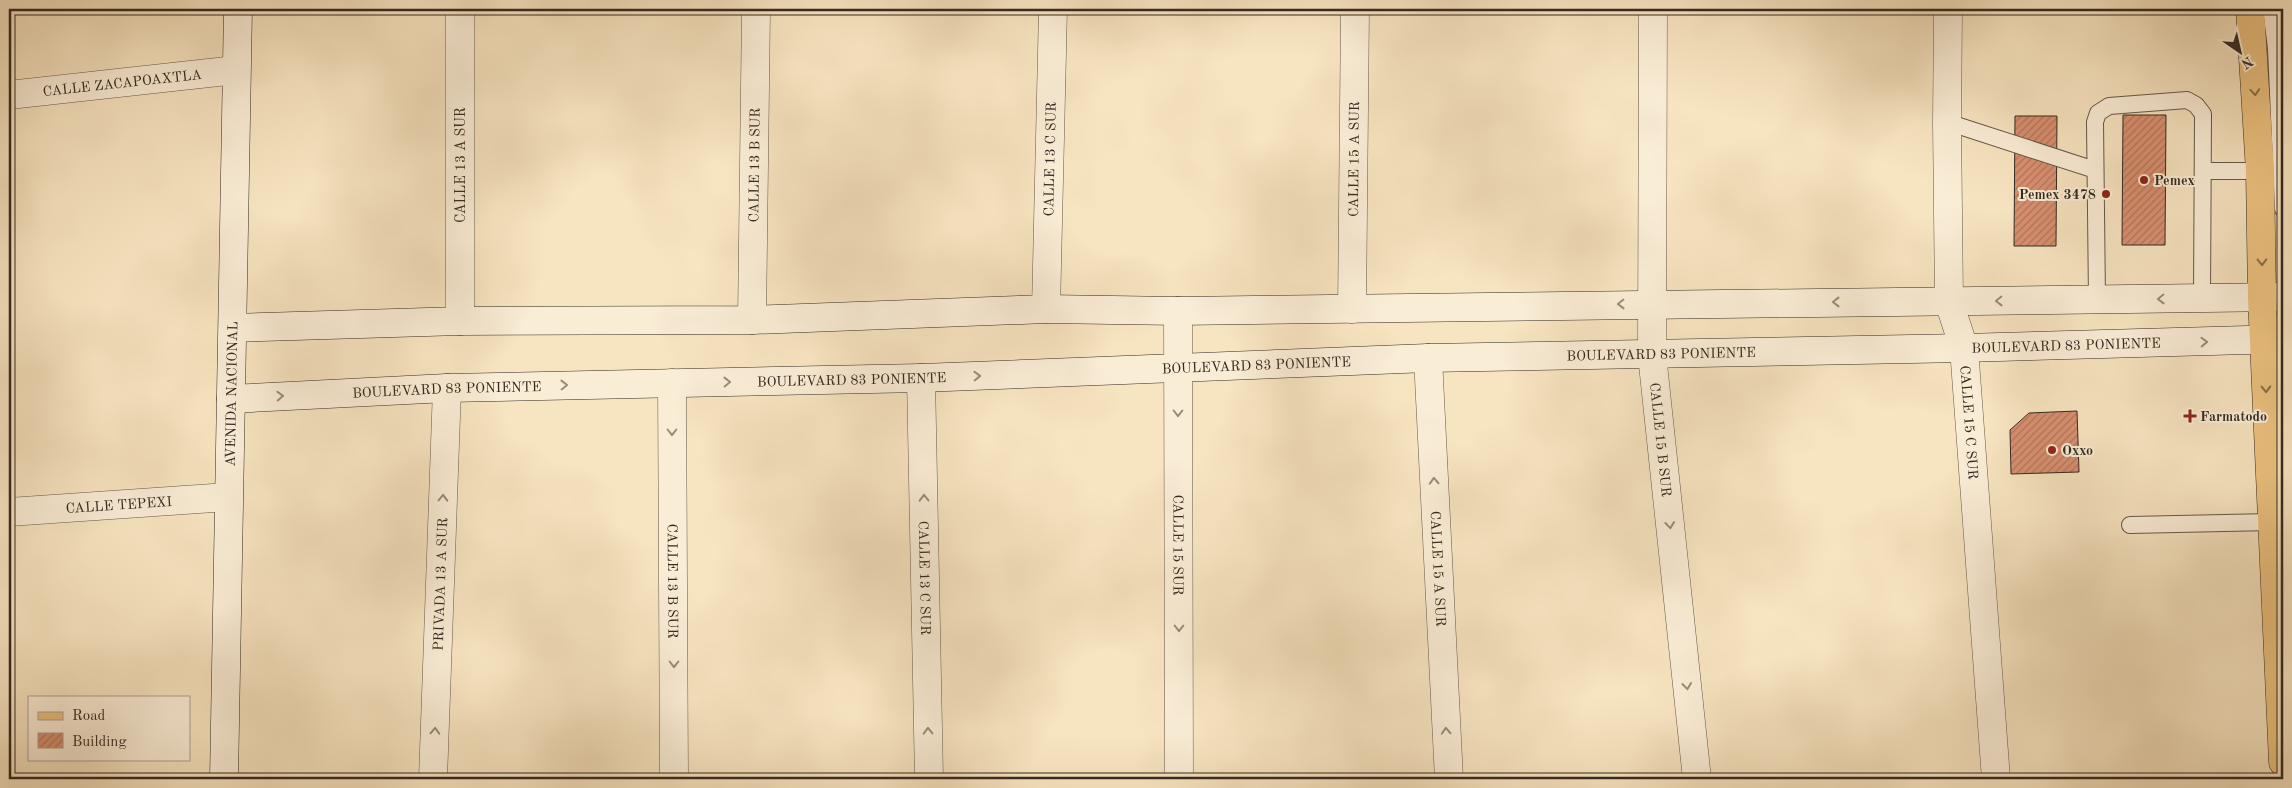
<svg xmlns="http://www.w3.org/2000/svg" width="2292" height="788" font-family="'Old Standard TT',serif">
<defs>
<pattern id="building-hatch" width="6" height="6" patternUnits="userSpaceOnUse" patternTransform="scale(1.25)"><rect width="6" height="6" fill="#d99070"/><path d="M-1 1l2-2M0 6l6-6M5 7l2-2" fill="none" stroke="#b1765c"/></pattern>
</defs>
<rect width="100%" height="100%" fill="#f7e4c0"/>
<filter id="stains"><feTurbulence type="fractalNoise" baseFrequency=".004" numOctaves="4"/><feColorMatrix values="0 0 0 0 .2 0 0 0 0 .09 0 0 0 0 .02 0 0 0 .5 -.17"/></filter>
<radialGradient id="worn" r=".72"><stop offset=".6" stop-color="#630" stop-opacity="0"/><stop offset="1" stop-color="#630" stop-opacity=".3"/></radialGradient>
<path fill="url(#building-hatch)" stroke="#342a22" d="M2123,115H2166L2165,245H2122Z
M2015,116H2057L2056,246H2014Z
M2077,411L2079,472L2011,474L2010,430L2029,413Z"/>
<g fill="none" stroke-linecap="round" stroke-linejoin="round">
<g stroke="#65584a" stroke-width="18">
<path id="lane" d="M2271,9L2276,48L2283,209
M1947,122L2095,170
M2203,171H2260
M2097,300L2095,122L2098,113L2109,106L2187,100L2196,105L2203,114L2202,298
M2130,525L2272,522"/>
</g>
<g stroke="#65584a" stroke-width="29">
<g id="street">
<path id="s1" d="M1653,9L1652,355L1697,779"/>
<path id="s2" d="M1948,9L1947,122L1949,302L1964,348L1996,779"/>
<path id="s3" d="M9,95L236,70"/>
<path id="s4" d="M1046,309L1053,9"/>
<path id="s5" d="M1352,309L1355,9"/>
<path id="s6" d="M1178,311L1179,779"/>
<path id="s7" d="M752,320L756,9"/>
<path d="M460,321V9"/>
<path id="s8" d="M1428,358L1449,779"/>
<path id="s9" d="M921,378L929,779"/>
<path id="s10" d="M672,383L674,779"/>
<path id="s11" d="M9,512L228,497"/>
<path id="s12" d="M433,779L447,388"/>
</g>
</g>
<g stroke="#342a22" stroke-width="29">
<g id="secondary">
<path d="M233,328L460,321L752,320L1046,309L1178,311L2283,297"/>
<path id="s13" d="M231,399L447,388L921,378L1428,358L1964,348L2283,339"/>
<path id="s14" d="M224,779L238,9"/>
</g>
</g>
<g stroke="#342a22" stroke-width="29">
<path id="primary" d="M2250,9L2260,171L2262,297L2283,762"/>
</g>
<use href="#lane" stroke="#faedd6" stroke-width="16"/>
<use href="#street" stroke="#faedd6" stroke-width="28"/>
<use href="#secondary" stroke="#faedd6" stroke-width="28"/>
<use href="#primary" stroke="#ecc280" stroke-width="28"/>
</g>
<defs><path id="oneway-chevron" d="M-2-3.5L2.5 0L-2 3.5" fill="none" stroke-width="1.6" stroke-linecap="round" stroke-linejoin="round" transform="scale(1.25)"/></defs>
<g stroke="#876e4c">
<use href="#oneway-chevron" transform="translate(2255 92) rotate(86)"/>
<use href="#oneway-chevron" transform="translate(2262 262) rotate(89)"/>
<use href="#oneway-chevron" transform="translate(2266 389) rotate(88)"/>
</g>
<g stroke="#978c7c">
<use href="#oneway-chevron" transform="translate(2161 299) rotate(179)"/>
<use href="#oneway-chevron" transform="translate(1999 301) rotate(179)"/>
<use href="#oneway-chevron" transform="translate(1836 302) rotate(180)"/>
<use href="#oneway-chevron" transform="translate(1621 304) rotate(179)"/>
<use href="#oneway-chevron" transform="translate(2204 342) rotate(-2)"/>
<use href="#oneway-chevron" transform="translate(977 376) rotate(-2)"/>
<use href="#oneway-chevron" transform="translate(727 382) rotate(-1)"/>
<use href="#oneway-chevron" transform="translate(564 385) rotate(-1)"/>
<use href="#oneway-chevron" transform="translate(280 396) rotate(-3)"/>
<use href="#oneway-chevron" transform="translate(1178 413) rotate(90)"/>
<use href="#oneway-chevron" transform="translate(672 432) rotate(90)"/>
<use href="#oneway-chevron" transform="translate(1434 481) rotate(-93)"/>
<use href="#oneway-chevron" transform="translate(443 498) rotate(-88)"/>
<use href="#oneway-chevron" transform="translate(924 498) rotate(-91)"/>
<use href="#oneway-chevron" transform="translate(1670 525) rotate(84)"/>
<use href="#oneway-chevron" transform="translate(1179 628) rotate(90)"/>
<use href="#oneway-chevron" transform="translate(674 664) rotate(90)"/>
<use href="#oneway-chevron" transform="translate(1687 686) rotate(84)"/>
<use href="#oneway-chevron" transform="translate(435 731) rotate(-88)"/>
<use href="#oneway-chevron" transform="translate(928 731) rotate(-91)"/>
<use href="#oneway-chevron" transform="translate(1446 731) rotate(-93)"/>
</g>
<g fill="#8f2418" stroke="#faedd6" stroke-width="2">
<circle cx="2144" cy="180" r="5"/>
<circle cx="2106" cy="194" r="5"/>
<path d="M2187.5 408.5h5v5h5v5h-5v5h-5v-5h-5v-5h5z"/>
<circle cx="2052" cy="450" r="5"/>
</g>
<g text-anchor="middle" stroke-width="4" stroke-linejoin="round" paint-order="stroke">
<g font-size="14" fill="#342a22" stroke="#faedd6">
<text dy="5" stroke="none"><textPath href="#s3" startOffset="114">CALLE ZACAPOAXTLA</textPath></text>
<text dy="5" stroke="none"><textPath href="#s4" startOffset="150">CALLE 13 C SUR</textPath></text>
<text dy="5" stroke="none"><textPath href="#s5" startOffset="150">CALLE 15 A SUR</textPath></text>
<text dy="5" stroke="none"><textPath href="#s7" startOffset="155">CALLE 13 B SUR</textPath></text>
<text transform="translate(460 165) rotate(-90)" y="5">CALLE 13 A SUR</text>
<text dy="5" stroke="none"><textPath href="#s13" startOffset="1836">BOULEVARD 83 PONIENTE</textPath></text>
<text dy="5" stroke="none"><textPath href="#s13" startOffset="1431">BOULEVARD 83 PONIENTE</textPath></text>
<text dy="5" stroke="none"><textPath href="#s13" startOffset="1026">BOULEVARD 83 PONIENTE</textPath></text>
<text dy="5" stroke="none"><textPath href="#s13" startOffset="621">BOULEVARD 83 PONIENTE</textPath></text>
<text dy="5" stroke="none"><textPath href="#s13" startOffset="216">BOULEVARD 83 PONIENTE</textPath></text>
<text dy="5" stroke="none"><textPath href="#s14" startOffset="385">AVENIDA NACIONAL</textPath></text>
<text dy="5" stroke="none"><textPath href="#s2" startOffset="416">CALLE 15 C SUR</textPath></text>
<text dy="5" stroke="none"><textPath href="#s1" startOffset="431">CALLE 15 B SUR</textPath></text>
<text dy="5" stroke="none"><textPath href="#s11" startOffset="110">CALLE TEPEXI</textPath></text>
<text dy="5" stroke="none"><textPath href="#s6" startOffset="234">CALLE 15 SUR</textPath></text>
<text dy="5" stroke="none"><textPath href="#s8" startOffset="211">CALLE 15 A SUR</textPath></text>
<text dy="5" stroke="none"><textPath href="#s9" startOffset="200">CALLE 13 C SUR</textPath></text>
<text dy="5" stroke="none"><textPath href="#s10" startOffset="198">CALLE 13 B SUR</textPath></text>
<text dy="5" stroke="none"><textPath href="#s12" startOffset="195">PRIVADA 13 A SUR</textPath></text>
</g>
<g font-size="14" font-weight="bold" fill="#342a22" stroke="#faedd6" text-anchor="start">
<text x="2154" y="185">Pemex</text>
<text x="2096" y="199" text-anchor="end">Pemex 3478</text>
<text x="2200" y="421">Farmatodo</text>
<text x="2062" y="455">Oxxo</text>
</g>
</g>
<rect width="2292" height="788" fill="none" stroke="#f7e4c0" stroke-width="30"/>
<rect x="10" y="10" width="2272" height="768" fill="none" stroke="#342a22" stroke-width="2.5"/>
<rect x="15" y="15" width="2262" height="758" fill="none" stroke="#342a22"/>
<rect x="28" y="696" width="162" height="65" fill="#faedd6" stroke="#ab9f8e"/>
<rect x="38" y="712" width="25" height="8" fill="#ecc280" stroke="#ab9f8e"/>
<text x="72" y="720" font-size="15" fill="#342a22">Road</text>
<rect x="38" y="733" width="25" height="15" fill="url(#building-hatch)" stroke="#ab9f8e"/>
<text x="72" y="746" font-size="15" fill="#342a22">Building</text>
<g transform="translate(2240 52) rotate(146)" stroke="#faedd6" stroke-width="4" paint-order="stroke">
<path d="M0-4L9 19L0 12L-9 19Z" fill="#342a22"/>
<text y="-8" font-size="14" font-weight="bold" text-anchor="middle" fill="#342a22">N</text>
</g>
<rect width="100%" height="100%" filter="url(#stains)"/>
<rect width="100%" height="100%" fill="url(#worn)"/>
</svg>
